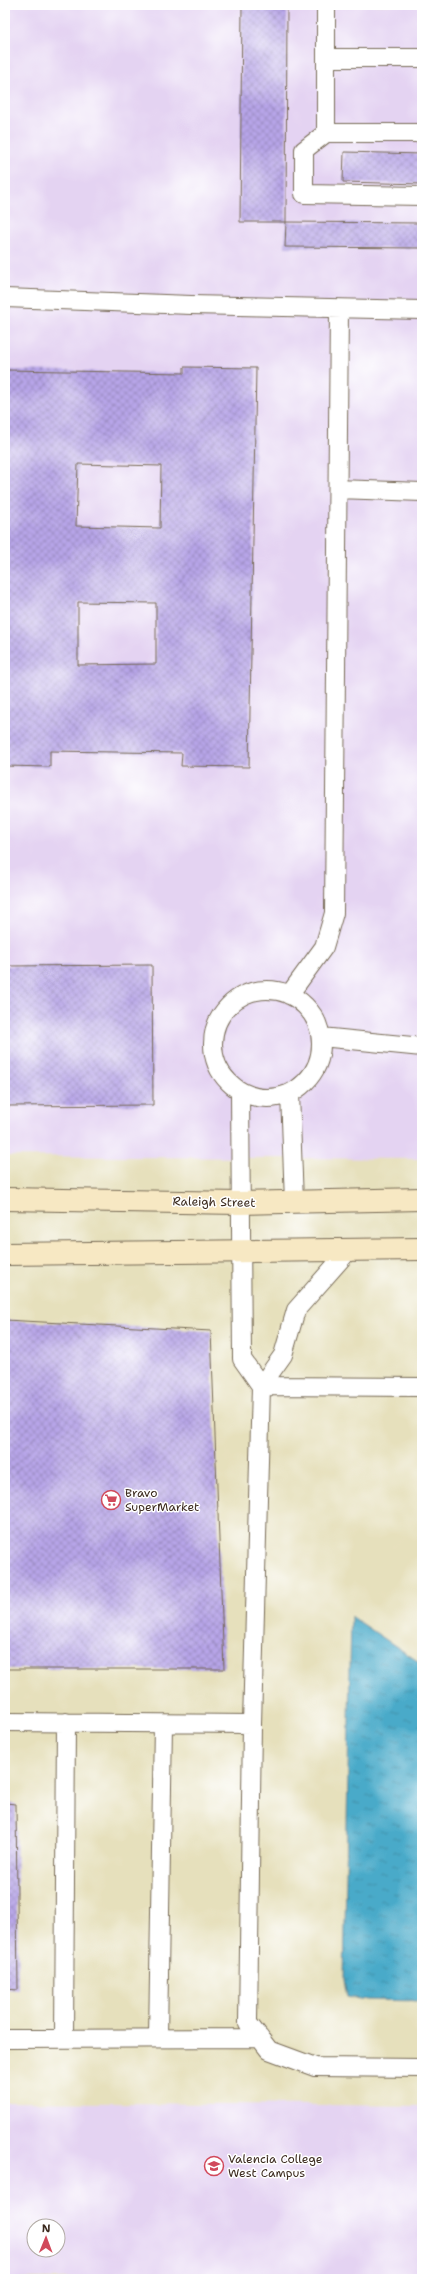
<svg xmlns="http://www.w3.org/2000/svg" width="427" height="2284" font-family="'Shantell Sans',sans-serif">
<defs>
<pattern id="water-ripples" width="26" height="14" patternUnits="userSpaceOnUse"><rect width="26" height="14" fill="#4aaac9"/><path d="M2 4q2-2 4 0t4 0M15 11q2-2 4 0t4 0" fill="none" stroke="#3f8ba3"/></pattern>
<pattern id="building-cross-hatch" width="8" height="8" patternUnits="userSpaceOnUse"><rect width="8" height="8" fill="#b7a5e8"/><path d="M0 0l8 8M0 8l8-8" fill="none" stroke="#9687bb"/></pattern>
</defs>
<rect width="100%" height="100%" fill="#fff"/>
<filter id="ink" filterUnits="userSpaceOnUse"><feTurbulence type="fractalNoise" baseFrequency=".025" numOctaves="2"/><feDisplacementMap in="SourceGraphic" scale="8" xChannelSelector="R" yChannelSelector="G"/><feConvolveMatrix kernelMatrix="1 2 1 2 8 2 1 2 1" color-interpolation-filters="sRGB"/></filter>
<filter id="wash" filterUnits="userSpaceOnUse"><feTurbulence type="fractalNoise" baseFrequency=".012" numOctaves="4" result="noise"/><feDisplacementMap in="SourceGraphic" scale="16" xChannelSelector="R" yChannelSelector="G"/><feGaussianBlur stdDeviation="0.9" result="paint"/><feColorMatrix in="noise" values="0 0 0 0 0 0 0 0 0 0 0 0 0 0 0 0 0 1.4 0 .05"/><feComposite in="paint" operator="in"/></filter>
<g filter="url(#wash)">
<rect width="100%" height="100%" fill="#e6e0bc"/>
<path fill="#e4d3f2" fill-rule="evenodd" d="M5,5H422V1159L5,1156Z
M5,2102L422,2106V2279H5ZM34,2226H58V2250H34Z"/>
<path fill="url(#water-ripples)" stroke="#426a74" d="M351,1616L422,1664V2001L366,2000L347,1997L344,1979Z"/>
<g id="blocks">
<path fill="url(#building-cross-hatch)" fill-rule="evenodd" d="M242,5H287L286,222L422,223V248L285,247L286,222H240Z
M344,152L422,154V184L343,182Z
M184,367L256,368L249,767L181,766L182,753L50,751V767L5,766V370L184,373ZM78,464L161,466L160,528L76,526ZM78,602L156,603V664L78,665Z
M152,965L153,1105L5,1106V966Z
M5,1320L211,1331L224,1669H5Z
M5,1803L16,1804L18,1990L5,1989Z"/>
</g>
</g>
<g filter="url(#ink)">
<use href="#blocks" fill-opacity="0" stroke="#776a55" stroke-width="1"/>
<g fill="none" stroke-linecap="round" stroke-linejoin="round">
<g stroke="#776a55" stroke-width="20">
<path id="lane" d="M326,5V133H422
M326,58H422
M326,133L304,150V194L422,196
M5,298L191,305L422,310
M338,489L422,492
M213 1044a54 54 0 1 1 108 0a54 54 0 1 1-108 0Z
M289,995L324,947L334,913L339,309
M321,1037L422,1047
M240,1092L242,1359L261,1386
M290,1093L294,1202
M261,1386L422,1387
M5,1722L252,1724L261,1386L283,1355L296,1310L349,1250
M252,1724L248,2023L269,2050L315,2067L422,2068
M158,2038L163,1724
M5,2039L260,2038
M64,2039L66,1722"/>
</g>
<g stroke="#776a55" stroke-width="24">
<path id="secondary" d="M5,1199L239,1203L422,1199
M5,1254L422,1249"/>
</g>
<use href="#lane" stroke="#fff" stroke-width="18"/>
<use href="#secondary" stroke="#f7e8c3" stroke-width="22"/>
</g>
</g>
<defs>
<g id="supermarket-ring" transform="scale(1)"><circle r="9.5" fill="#fff" stroke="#d1495b" stroke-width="1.5"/><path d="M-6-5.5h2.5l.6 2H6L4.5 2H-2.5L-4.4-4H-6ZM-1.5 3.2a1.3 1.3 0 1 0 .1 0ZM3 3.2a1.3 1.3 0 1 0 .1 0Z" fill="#d1495b"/></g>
<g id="university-ring" transform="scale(1)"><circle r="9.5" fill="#fff" stroke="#d1495b" stroke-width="1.5"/><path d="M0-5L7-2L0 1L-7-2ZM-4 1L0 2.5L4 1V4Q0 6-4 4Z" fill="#d1495b"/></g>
</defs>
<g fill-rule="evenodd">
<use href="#supermarket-ring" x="111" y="1500"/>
<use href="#university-ring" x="214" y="2166"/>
</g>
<g text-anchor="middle" stroke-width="3" stroke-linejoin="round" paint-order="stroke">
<g font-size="12" fill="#3b2a1e" stroke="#fff">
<text transform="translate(214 1202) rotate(1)" y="4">Raleigh Street</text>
</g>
<g font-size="12" fill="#3b2a1e" stroke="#fff" text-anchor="start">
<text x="125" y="1497">Bravo<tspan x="125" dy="14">SuperMarket</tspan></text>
<text x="228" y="2163">Valencia College<tspan x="228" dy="14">West Campus</tspan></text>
</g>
</g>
<rect width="427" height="2284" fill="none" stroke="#fff" stroke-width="20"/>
<g transform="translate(46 2238) rotate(1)"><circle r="19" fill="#ffffff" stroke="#b1aaa5"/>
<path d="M0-3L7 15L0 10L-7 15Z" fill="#d1495b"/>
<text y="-6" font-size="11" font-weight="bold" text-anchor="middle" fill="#3b2a1e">N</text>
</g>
</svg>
